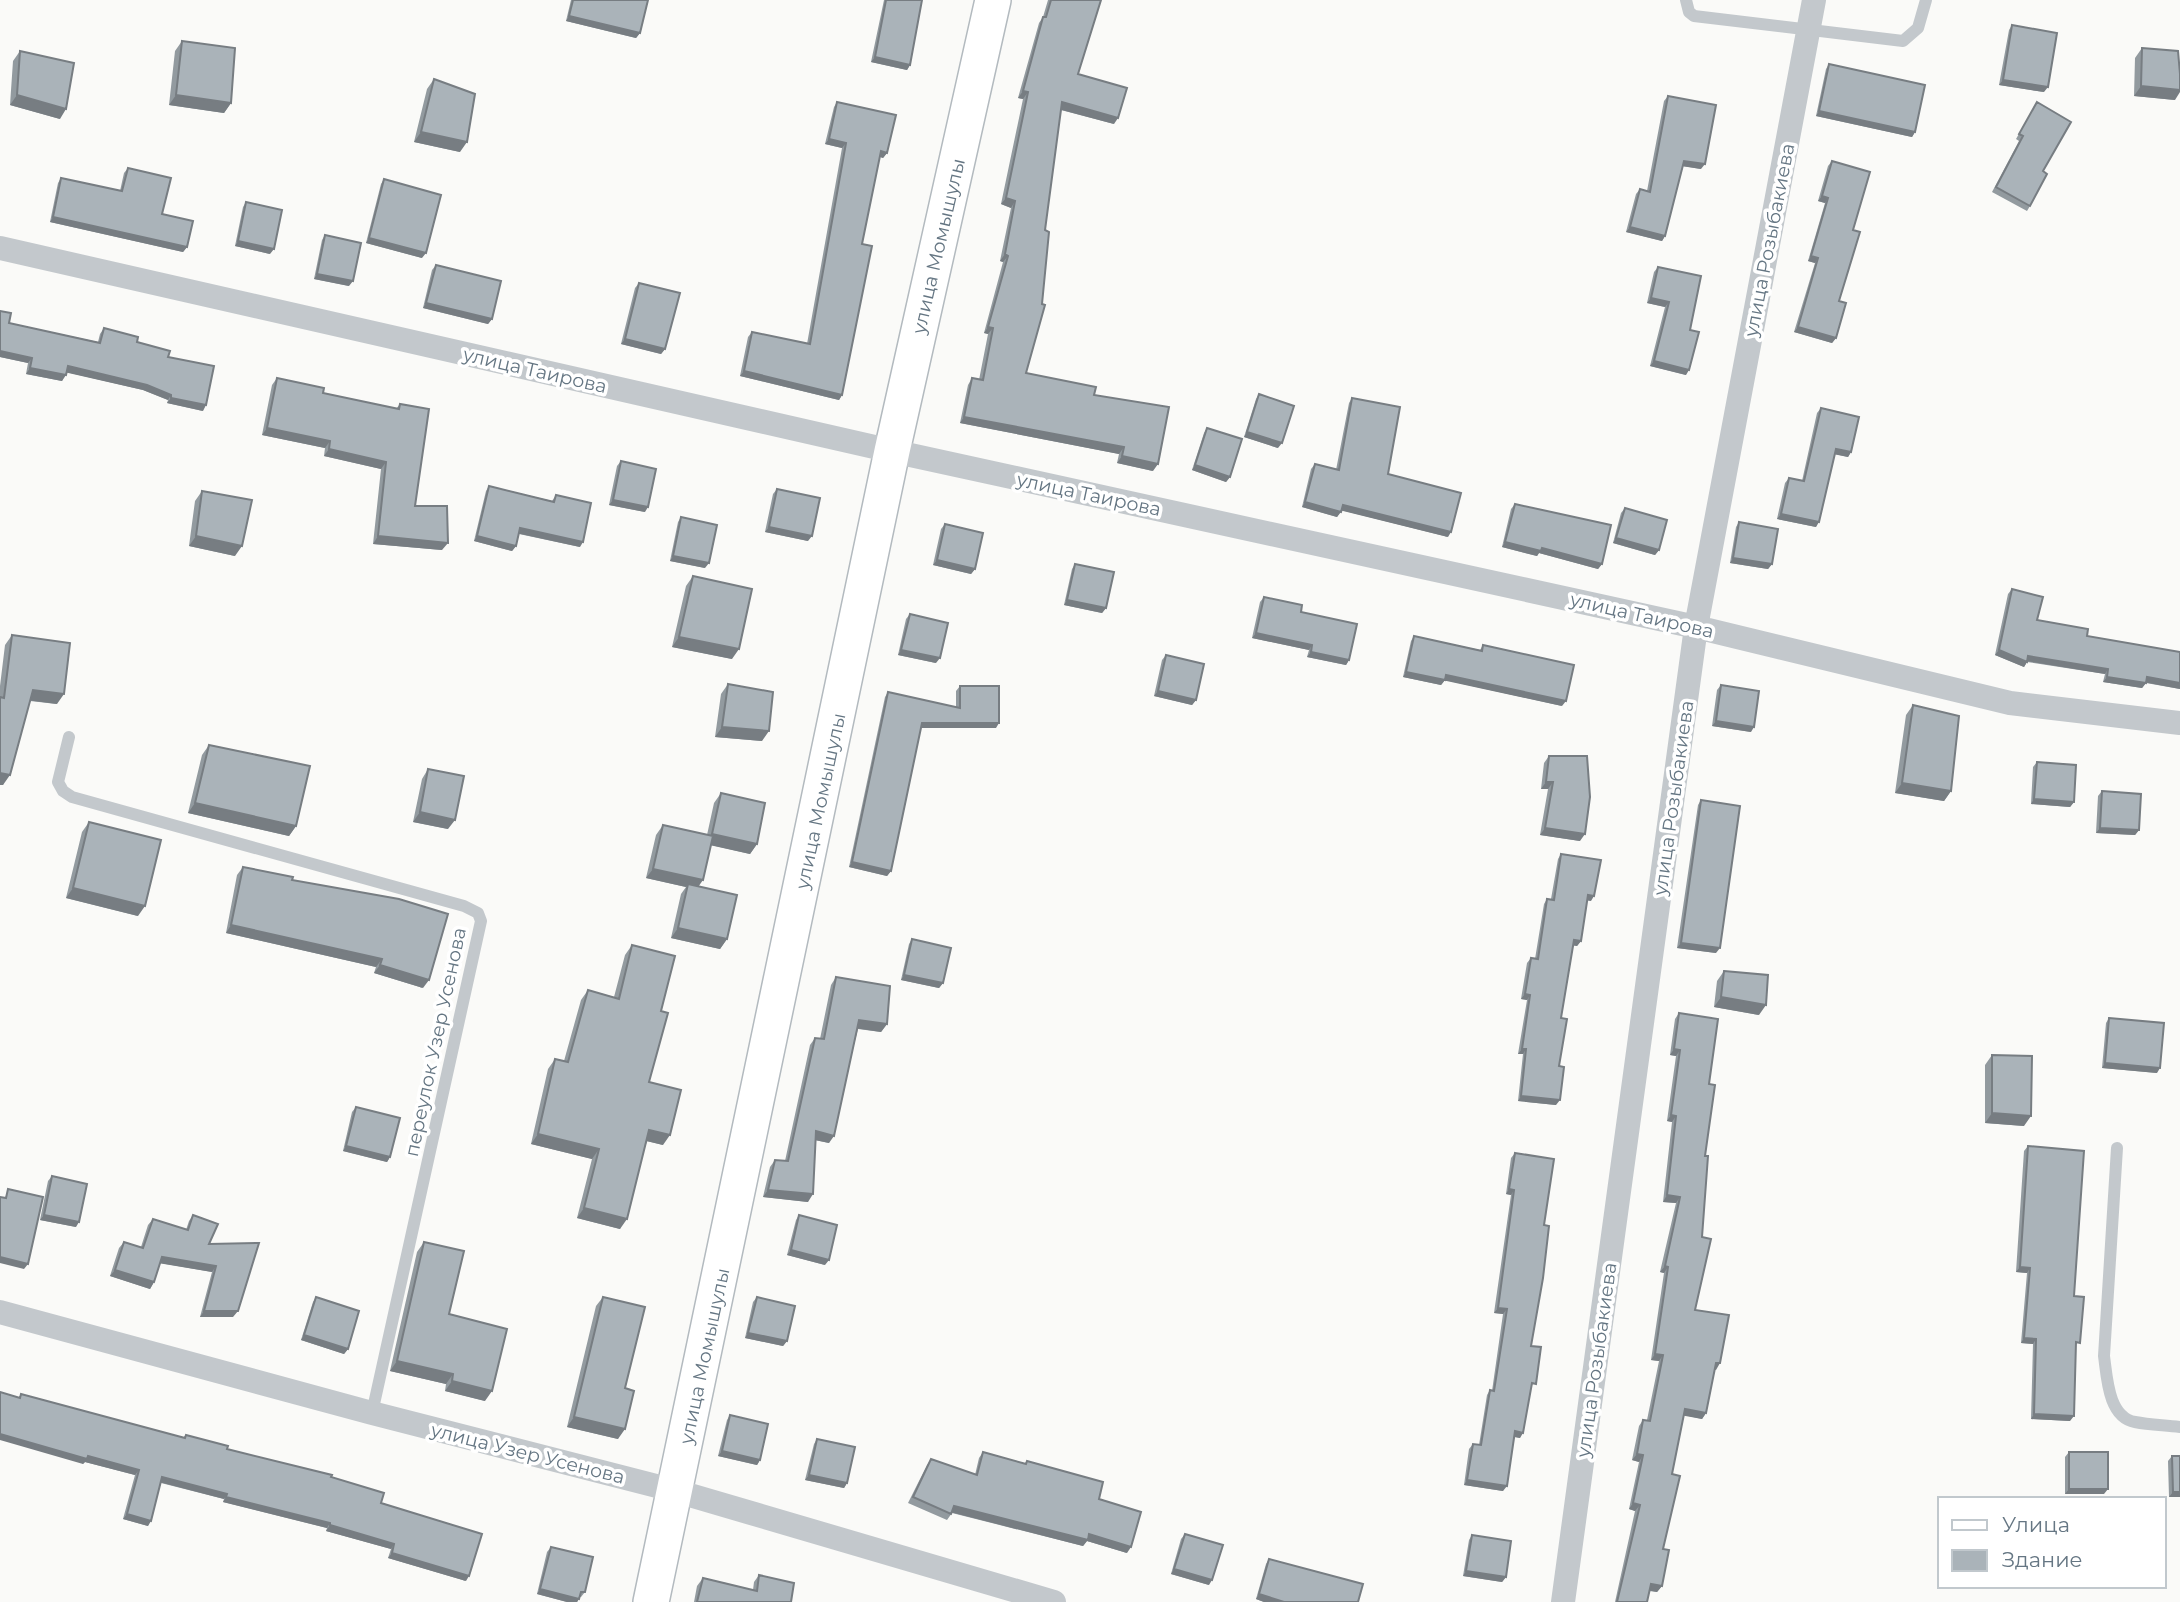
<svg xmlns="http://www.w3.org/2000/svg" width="2180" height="1602" font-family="Montserrat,sans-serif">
<rect width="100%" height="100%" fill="#fafaf8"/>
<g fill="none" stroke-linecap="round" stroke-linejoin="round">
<g stroke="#b3babf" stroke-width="38">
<path id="secondary" d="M651,1602L892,451L993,0"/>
</g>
<path stroke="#c3c8cc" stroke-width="12" d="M1686,0L1689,12L1694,16L1903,41L1918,28L1926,0
M69,737L58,782L63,791L72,797L464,906L478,913L481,921L372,1413
M2117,1148L2104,1356C2107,1377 2108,1417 2135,1422C2150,1425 2165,1425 2180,1427"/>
<path stroke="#c3c8cc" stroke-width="24" d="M0,248L892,451L1696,627L2010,703L2180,723
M0,1312L372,1413L676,1491L1054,1602
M1563,1602L1696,627L1814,0"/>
<use href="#secondary" stroke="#fff" stroke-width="35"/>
</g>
<path fill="#929a9f" d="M571,0H648L640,33L636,38L566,21Z
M884,0H922L910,65L907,70L871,62Z
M1048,0H1101L1078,74L1114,124L1061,110L1026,373L1094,395L1153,471L1117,463L1119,454L960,423L968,385L972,378L979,380L988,334L984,333L1003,262L1000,261L1011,208L1001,204L1023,99L1018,98L1039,23L1043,17Z
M2012,25L2044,92L1999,85L2009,30Z
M182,41L231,103L224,113L169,105L175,51Z
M2142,48L2175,100L2134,96L2135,58Z
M20,51L60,119L10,105L13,61Z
M1829,64L1915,132L1912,137L1816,116L1826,69Z
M434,79L460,152L414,142L427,89Z
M1668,96L1701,169L1683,166L1665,236L1662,241L1626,232L1636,194L1640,189L1647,191L1664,101Z
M837,102L887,153L883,158L880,157L862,244L842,395L839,400L740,376L748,337L752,332L807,344L842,148L825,144L834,107Z
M2037,102L2043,171L2030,206L2027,211L1992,192L2019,141L2016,139Z
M1832,161L1853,230L1839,301L1836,338L1832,343L1794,332L1815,263L1808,261L1825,203L1818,201L1828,166Z
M128,168L187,247L183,252L50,222L58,183L61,178L120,191L124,173Z
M384,179L422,258L366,243L381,184Z
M246,202L270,254L235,246L243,207Z
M325,235L349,286L314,279L322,240Z
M436,265L492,319L488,324L423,308L432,270Z
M1658,267L1690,330L1686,375L1650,366L1665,307L1647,303L1654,272Z
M639,283L665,349L661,354L621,344L635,288Z
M0,311L9,323L98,342L100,334L104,328L168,357L203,411L167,403L168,400L143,390L66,372L62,381L26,374L28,363L0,357Z
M277,378L323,393L396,409L400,404L415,506L442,550L373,544L381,469L324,456L325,448L262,435L272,385Z
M1259,394L1278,448L1244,437L1256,399Z
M1352,398L1388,474L1448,537L1341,510L1337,517L1302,507L1311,469L1315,464L1336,470L1349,403Z
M1821,408L1851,452L1848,457L1835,454L1816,527L1777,519L1785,483L1789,478L1802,481L1817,413Z
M1207,428L1230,477L1226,482L1192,470L1204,433Z
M621,461L645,512L609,505L617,466Z
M489,486L552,501L556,495L580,547L519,534L516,546L512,551L474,541L486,491Z
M777,489L808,541L765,532L773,494Z
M202,491L235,556L189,546L195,501Z
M1515,504L1602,564L1598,569L1539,553L1537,556L1502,547L1511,509Z
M1625,508L1659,550L1655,555L1613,543L1621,513Z
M681,517L705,568L670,561L678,522Z
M1739,522L1772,564L1768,569L1730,563L1736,527Z
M945,524L975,569L971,574L933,565L941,529Z
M1075,564L1106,608L1102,613L1064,605L1072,569Z
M693,576L732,659L672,647L686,586Z
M2012,589L2037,620L2087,636L2180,652V689L2146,683L2142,688L2103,682L2105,674L2027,662L2024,667L1995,655L2008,594Z
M1264,597L1301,612L1349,660L1346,665L1307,657L1309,650L1252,638L1260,602Z
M910,614L936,663L898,655L906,619Z
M12,635L57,704L30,701L3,785H0V686L5,645Z
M1414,636L1480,650L1483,645L1562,706L1445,680L1441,685L1403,677L1411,641Z
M1166,655L1196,700L1192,705L1154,696L1162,660Z
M728,684L762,741L715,737L721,694Z
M1721,685L1751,732L1712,726L1717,690Z
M960,686L996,728H921L891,871L887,876L849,867L885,697L888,692L956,707V691Z
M1913,705L1951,791L1944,801L1895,793L1906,715Z
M209,745L296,826L289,836L188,813L202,755Z
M1549,756L1580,841L1540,835L1548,789H1541L1544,763Z
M2037,762L2074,802L2070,807L2031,804L2033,767Z
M428,769L448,829L413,822L422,779Z
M2102,791L2139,830L2135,835L2096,833L2098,796Z
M721,793L757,844L750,854L711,845L698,886L727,939L720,949L671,938L681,894L686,887L646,878L656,835L663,825L707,835L714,803Z
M1701,800L1716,953L1677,948L1698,805Z
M89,822L138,916L66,898L82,832Z
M1561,854L1591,901L1587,900L1581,941L1577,946L1573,945L1561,1018L1556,1105L1518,1101L1523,1054H1518L1527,1000L1521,999L1527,963L1531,958L1535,959L1544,904L1547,899H1551L1558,859Z
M243,867L292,880L423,988L374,973L376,967L226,933L237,875Z
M912,939L943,983L939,988L901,980L909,944Z
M632,945L661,1011L649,1082L663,1145L647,1141L620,1229L577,1218L592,1159L531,1144L548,1069L555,1059L564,1061L581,1000L588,990L614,997L625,955Z
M1724,971L1759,1015L1714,1007L1717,981Z
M836,977L887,1024L881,1032L858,1029L829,1143L815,1140L808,1202L763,1197L770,1167L775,1160L785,1161L810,1045L815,1038L820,1039L831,985Z
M1679,1013L1709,1084L1695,1310L1716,1370L1714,1369L1706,1413L1702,1419L1684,1415L1672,1474L1663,1549L1662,1586L1657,1592L1649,1591L1647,1602H1615L1635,1511L1629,1509L1639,1462L1632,1460L1639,1426L1643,1420H1647L1659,1361L1651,1360L1664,1273L1660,1272L1676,1203L1663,1202L1672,1122L1667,1121L1676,1056L1670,1055L1675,1019Z
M2109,1018L2157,1073L2102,1068L2106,1023Z
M1992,1055L2024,1126L1985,1123V1065Z
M356,1107L390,1157L387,1162L343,1151L352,1112Z
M2028,1146L2074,1296L2076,1348L2070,1421L2031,1419L2033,1344L2021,1343L2027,1273L2016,1272L2024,1151Z
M1515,1153L1544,1225L1531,1346L1532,1389L1531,1388L1520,1438L1514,1437L1503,1491L1464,1485L1469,1449L1473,1444L1479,1445L1487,1395L1490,1390L1492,1391L1503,1314L1494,1313L1511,1195L1506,1194L1511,1158Z
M52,1176L76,1227L40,1220L48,1181Z
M193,1215L209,1244L233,1317H200L212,1272L160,1263L154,1282L150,1289L110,1276L119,1248L124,1242L141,1247L148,1225L153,1219L186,1230L189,1221Z
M799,1215L825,1265L787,1255L796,1220Z
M424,1242L449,1314L485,1401L445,1391L446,1384L390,1371L417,1252Z
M316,1297L348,1349L344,1354L301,1340L313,1302Z
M603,1297L625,1388L618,1439L567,1427L596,1306Z
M757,1297L787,1341L783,1346L745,1338L753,1302Z
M21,1394L183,1438L186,1435L227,1449L331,1477L381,1503L466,1581L388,1558L391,1549L326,1531L327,1528L223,1502L224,1499L161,1483L148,1526L123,1519L135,1475L85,1462L83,1464L19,1398Z
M730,1415L760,1460L757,1465L718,1456L727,1420Z
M817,1439L847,1483L844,1488L805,1480L814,1444Z
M983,1452L1025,1464L1027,1461L1099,1499L1127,1553L1087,1541L1083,1546L952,1513L947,1520L908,1503L927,1465L931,1459L975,1475L979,1458Z
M2069,1452L2104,1494H2065V1457Z
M2172,1456L2180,1497H2169L2168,1461Z
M1185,1534L1209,1585L1171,1574L1181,1539Z
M1472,1535L1506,1577L1502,1582L1463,1576L1469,1540Z
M551,1547L585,1592L581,1597H580L577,1602H567L537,1594L547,1552Z
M1269,1559L1358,1602H1264L1256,1599L1266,1564Z
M759,1575L791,1602H694L697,1586L703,1578L753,1590L754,1582Z"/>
<path fill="#777d82" d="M569,16L640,33L636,38L566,21Z
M875,57L910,65L907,70L871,62Z
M2003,80L2048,87L2044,92L1999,85Z
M2141,86L2180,90V92L2175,100L2134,96Z
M1023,91L1028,92L1023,99L1018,98Z
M17,95L66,109L60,119L10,105Z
M176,95L231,103L224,113L169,105Z
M1062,102L1118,118L1114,124L1058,109Z
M1819,111L1915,132L1912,137L1816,116Z
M421,132L467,142L460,152L414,142Z
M829,139L846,143L842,148L825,144Z
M881,151L887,153L883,158L878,156Z
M1684,161L1705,164L1701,169L1681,166Z
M1822,196L1828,198L1825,203L1818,201Z
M1006,198L1015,201L1011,208L1001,204Z
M53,217L187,247L183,252L50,222Z
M1630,227L1665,236L1662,241L1626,232Z
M369,238L426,253L422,258L366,243Z
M238,241L274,249L270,254L235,246Z
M1005,254L1008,256L1003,262L1000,261Z
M1811,256L1818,258L1815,263L1808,261Z
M317,274L353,281L349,286L314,279Z
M1651,298L1669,302L1665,307L1647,303Z
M426,303L492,319L488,324L423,308Z
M988,327L993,328L988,334L984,333Z
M1798,327L1836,338L1832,343L1794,332Z
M625,339L665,349L661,354L621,344Z
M0,351L32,358L28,363L0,357Z
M1654,361L1689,370L1686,375L1650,366Z
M68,366L147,385L171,395L168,400L143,390L64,372Z
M30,368L66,375L62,381L26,374Z
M744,371L842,395L839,400L740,376Z
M171,398L206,405L203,411L167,403Z
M964,417L1124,447L1119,454L960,423Z
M267,428L330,441L325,448L262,435Z
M1247,432L1282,443L1278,448L1244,437Z
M329,449L386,462L381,469L324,456Z
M1836,449L1851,452L1848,457L1833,454Z
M1122,456L1158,464L1153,471L1117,463Z
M1195,465L1230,477L1226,482L1192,470Z
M613,500L648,507L645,512L609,505Z
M1305,502L1341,512L1337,517L1302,507Z
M1343,505L1451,532L1448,537L1339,510Z
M1781,514L1819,522L1816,527L1777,519Z
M769,527L812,536L808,541L765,532Z
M520,528L583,542L580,547L516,533Z
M196,536L242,546L235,556L189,546Z
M378,536L448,543L442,550L373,544Z
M477,536L516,546L512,551L474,541Z
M1616,538L1659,550L1655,555L1613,543Z
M1505,542L1542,548L1602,564L1598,569L1539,553L1537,556L1502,547Z
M673,556L709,563L705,568L670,561Z
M1733,558L1772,564L1768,569L1730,563Z
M937,560L975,569L971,574L933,565Z
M1067,600L1106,608L1102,613L1064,605Z
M1256,633L1312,645L1309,650L1252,638Z
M679,637L739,649L732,659L672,647Z
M901,650L940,658L936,663L898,655Z
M1999,650L2028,656L2108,669L2105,674L2026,661L2027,662L2024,667L1995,655Z
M1311,652L1349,660L1346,665L1307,657Z
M1406,672L1445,680L1441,685L1403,677Z
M1446,675L1566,701L1562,706L1442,680Z
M2107,677L2146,683L2142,688L2103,682Z
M2147,677L2180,683V689L2143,682Z
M33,690L64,694L57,704L26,700Z
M1158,691L1196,700L1192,705L1154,696Z
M1716,721L1754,727L1751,732L1712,726Z
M922,723H999L996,728H918Z
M722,727L769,731L762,741L715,737Z
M0,773L10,775L3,785H0Z
M1546,782H1553L1548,789H1541Z
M1902,783L1951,791L1944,801L1895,793Z
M2034,799L2074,802L2070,807L2031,804Z
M195,803L296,826L289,836L188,813Z
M420,812L455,820L448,829L413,822Z
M1545,828L1585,834L1580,841L1540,835Z
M2100,828L2139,830L2135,835L2096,833Z
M712,834L757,844L750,854L705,844Z
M852,862L891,871L887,876L849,867Z
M653,869L703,880L696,890L688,884L686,887L646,878Z
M73,888L145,906L138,916L66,898Z
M1588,895L1594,896L1591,901L1585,900Z
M231,925L382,959L376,967L226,933Z
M678,928L727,939L720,949L671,938Z
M1574,940L1581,941L1577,946L1570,945Z
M1681,943L1720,948L1716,953L1677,948Z
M380,965L429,980L423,988L374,973Z
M904,975L943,983L939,988L901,980Z
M1525,994L1530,995L1527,1000L1521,999Z
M1721,997L1766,1005L1759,1015L1714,1007Z
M859,1020L887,1024L881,1032L854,1028Z
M1522,1049H1526L1523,1054H1518Z
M1674,1049L1680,1050L1676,1056L1670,1055Z
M2105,1063L2160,1068L2157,1073L2102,1068Z
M1521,1096L1560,1100L1556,1105L1518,1101Z
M1992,1113L2031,1116L2024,1126L1985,1123Z
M1671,1115L1676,1116L1672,1122L1667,1121Z
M649,1130L670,1135L663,1145L642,1140Z
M816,1131L834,1136L829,1143L810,1139Z
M538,1134L599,1149L592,1159L531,1144Z
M346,1146L390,1157L387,1162L343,1151Z
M1509,1189L1514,1190L1511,1195L1506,1194Z
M768,1190L813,1194L808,1202L763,1197Z
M1667,1195L1680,1197L1676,1203L1663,1202Z
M584,1208L627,1219L620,1229L577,1218Z
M44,1215L79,1222L76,1227L40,1220Z
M791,1250L829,1260L825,1265L787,1255Z
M0,1257L28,1264L24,1269L0,1263Z
M162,1257L216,1266L212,1272L158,1263Z
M1665,1266L1668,1267L1664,1273L1660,1272Z
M2020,1267L2030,1268L2027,1273L2016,1272Z
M115,1270L154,1282L150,1289L110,1276Z
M1498,1308L1507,1309L1503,1314L1494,1313Z
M204,1311H238L233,1317H200Z
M748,1333L787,1341L783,1346L745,1338Z
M304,1335L348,1349L344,1354L301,1340Z
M2024,1338L2036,1339L2033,1344L2021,1343Z
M1655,1354L1663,1355L1659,1361L1651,1360Z
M397,1361L453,1374L446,1384L390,1371Z
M1716,1363H1720L1716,1370L1711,1369Z
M452,1381L492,1391L485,1401L445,1391Z
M1685,1409L1706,1413L1702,1419L1680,1415Z
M2034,1414L2074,1416L2070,1421L2031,1419Z
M574,1417L625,1429L618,1439L567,1427Z
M1515,1431L1523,1433L1520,1438L1511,1436Z
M0,1434L88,1456L139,1470L135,1475L85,1462L83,1464L0,1440Z
M722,1451L760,1460L757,1465L718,1456Z
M1637,1454L1643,1455L1639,1462L1632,1460Z
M809,1475L847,1483L844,1488L805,1480Z
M162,1477L227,1494L224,1499L159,1482Z
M1467,1480L1507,1486L1503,1491L1464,1485Z
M2069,1489H2108L2104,1494H2065Z
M2173,1492H2180V1497H2169Z
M226,1497L330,1523L327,1528L223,1502Z
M1633,1503L1640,1505L1635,1511L1629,1509Z
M954,1506L1089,1534L1131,1547L1127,1553L1087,1541L1083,1546L950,1512Z
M127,1514L151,1521L148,1526L123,1519Z
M330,1525L394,1544L391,1549L326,1531Z
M392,1553L469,1576L466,1581L388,1558Z
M1174,1569L1212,1580L1209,1585L1171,1574Z
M1466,1571L1506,1577L1502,1582L1463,1576Z
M1651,1584L1662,1586L1657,1592L1647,1590Z
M540,1589L579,1599L577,1602H567L537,1594Z
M1259,1594L1284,1602H1264L1256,1599Z"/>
<path fill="#aab3b9" stroke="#777d82" stroke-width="2" d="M573,0H648L640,33L569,16Z
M886,0H922L910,65L875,57Z
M1051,0H1101L1078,74L1127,88L1118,118L1062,102L1045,230L1049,232L1042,304L1045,305L1026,373L1096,387L1094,395L1169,407L1158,464L1122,456L1124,447L964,417L972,378L983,380L993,328L988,327L1008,256L1005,254L1015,201L1006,198L1028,92L1023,91L1043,17H1046Z
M2012,25L2057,33L2048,87L2003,80Z
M182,41L235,48L231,103L176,95Z
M2142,48L2178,51L2180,74V90L2141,86Z
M20,51L74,63L66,109L17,95Z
M1829,64L1925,85L1915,132L1819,111Z
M434,79L475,94L467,142L421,132Z
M1668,96L1716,105L1705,164L1684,161L1665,236L1630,227L1640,189L1650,192Z
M837,102L896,115L887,153L881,151L862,244L872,246L842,395L744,371L752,332L810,344L846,143L829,139Z
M2037,102L2071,122L2043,171L2047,174L2030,206L1996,187L2023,136L2019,134Z
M1832,161L1870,172L1853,230L1860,232L1839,301L1846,303L1836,338L1798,327L1818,258L1811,256L1828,198L1822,196Z
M128,168L171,178L162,214L193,221L187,247L53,217L61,178L122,191Z
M384,179L441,195L426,253L369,238Z
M246,202L282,210L274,249L238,241Z
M325,235L361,243L353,281L317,274Z
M436,265L501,281L492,319L426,303Z
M1658,267L1701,276L1690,330L1699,332L1689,370L1654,361L1669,302L1651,298Z
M639,283L680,293L665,349L625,339Z
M0,311L11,313L9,323L100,343L104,328L138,337L137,342L170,351L168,357L214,366L206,405L171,398V395L147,385L68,366L66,375L30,368L32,358L0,351Z
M277,378L324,388L323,393L399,409L400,404L429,409L415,506H447L448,543L378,536L386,462L329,449L330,441L267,428Z
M1259,394L1294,406L1282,443L1247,432Z
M1352,398L1400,407L1388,474L1461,493L1451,532L1343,505L1341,512L1305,502L1315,464L1339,470Z
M1821,408L1859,417L1851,452L1836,449L1819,522L1781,514L1789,478L1804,481Z
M1207,428L1242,439L1230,477L1195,465Z
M621,461L656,469L648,507L613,500Z
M489,486L554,502L556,495L591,503L583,542L520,528L516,546L477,536Z
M777,489L820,498L812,536L769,527Z
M202,491L252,500L242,546L196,536Z
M1515,504L1611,525L1602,564L1542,548L1541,551L1505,542Z
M1625,508L1667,520L1659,550L1616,538Z
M681,517L717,525L709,563L673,556Z
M1739,522L1778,529L1772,564L1733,558Z
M945,524L983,533L975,569L937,560Z
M1075,564L1114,572L1106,608L1067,600Z
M693,576L752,589L739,649L679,637Z
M2012,589L2043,597L2037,620L2088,629L2087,636L2180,652V683L2147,677L2146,683L2107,677L2108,669L2028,656L2027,662L1999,650Z
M1264,597L1302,605L1301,612L1357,624L1349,660L1311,652L1312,645L1256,633Z
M910,614L948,623L940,658L901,650Z
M12,635L70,643L64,694L33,690L10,775L0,773V697L4,698Z
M1414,636L1482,651L1483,645L1574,665L1566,701L1446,675L1445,680L1406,672Z
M1166,655L1204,664L1196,700L1158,691Z
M728,684L773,692L769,731L722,727Z
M1721,685L1759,691L1754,727L1716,721Z
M960,686H999V723H922L891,871L852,862L888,692L960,708Z
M1913,705L1959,716L1951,791L1902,783Z
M209,745L310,766L296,826L195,803Z
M1549,756H1587L1590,797L1585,834L1545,828L1553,782H1546Z
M2037,762L2076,765L2074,802L2034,799Z
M428,769L464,776L455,820L420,812Z
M2102,791L2141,794L2139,830L2100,828Z
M721,793L765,803L757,844L712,834Z
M1701,800L1740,806L1720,948L1681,943Z
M89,822L161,840L145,906L73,888Z
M663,825L713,836L703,880L653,869Z
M1561,854L1601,860L1594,896L1588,895L1581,941L1574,940L1561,1018L1567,1019L1559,1066L1564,1067L1560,1100L1521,1096L1526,1049H1522L1530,995L1525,994L1531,958L1538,959L1547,899L1554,900Z
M243,867L293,877L292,880L399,899L448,914L429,980L380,965L382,959L231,925Z
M688,884L737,895L727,939L678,928Z
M912,939L951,948L943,983L904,975Z
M632,945L675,956L661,1011L668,1013L649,1082L681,1090L670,1135L649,1130L627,1219L584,1208L599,1149L538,1134L555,1059L568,1062L588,990L619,999Z
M1724,971L1768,975L1766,1005L1721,997Z
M836,977L890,986L887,1024L859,1020L834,1136L816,1131L813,1194L768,1190L775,1160L788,1161L815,1038L824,1039Z
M1679,1013L1718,1019L1709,1084L1715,1085L1705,1156H1708L1702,1237L1711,1239L1695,1310L1729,1315L1720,1363H1716L1706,1413L1685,1409L1672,1474L1680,1476L1663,1549L1669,1550L1662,1586L1651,1584L1647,1602H1617L1640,1505L1633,1503L1643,1455L1637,1454L1643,1420L1650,1421L1663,1355L1655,1354L1668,1267L1665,1266L1680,1197L1667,1195L1676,1116L1671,1115L1680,1050L1674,1049Z
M2109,1018L2164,1023L2160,1068L2105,1063Z
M1992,1055L2032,1056L2031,1116L1992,1113Z
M356,1107L400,1118L390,1157L346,1146Z
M2028,1146L2084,1151L2074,1296L2084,1297L2080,1343L2076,1342L2074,1416L2034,1414L2036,1339L2024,1338L2030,1268L2020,1267Z
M1515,1153L1554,1159L1544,1225L1549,1226L1543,1278L1531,1346L1541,1347L1536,1384L1532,1383L1523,1433L1515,1431L1507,1486L1467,1480L1473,1444L1481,1445L1490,1390L1494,1391L1507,1309L1498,1308L1514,1190L1509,1189Z
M52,1176L87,1184L79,1222L44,1215Z
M8,1189L43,1197L28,1264L0,1257V1197L6,1198Z
M193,1215L218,1224L209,1244L259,1243L238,1311H204L216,1266L162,1257L154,1282L115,1270L124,1242L143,1248L153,1219L188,1230Z
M799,1215L837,1225L829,1260L791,1250Z
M424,1242L464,1251L449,1314L507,1329L492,1391L452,1381L453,1374L397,1361Z
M316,1297L359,1311L348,1349L304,1335Z
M603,1297L645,1307L625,1388L634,1391L625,1429L574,1417Z
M757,1297L795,1306L787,1341L748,1333Z
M0,1392L20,1398L21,1394L185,1438L186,1435L228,1446L227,1449L332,1475L331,1477L384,1493L381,1503L482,1534L469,1576L392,1553L394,1544L330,1525V1523L226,1497L227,1494L162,1477L151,1521L127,1514L139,1470L88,1456L87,1459L0,1434Z
M730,1415L768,1424L760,1460L722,1451Z
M817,1439L855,1447L847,1483L809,1475Z
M983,1452L1026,1464L1027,1461L1103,1482L1099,1499L1141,1512L1131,1547L1089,1534L1088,1540L954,1506L951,1514L913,1497L931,1459L977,1475Z
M2069,1452H2108V1489H2069Z
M2172,1456H2180V1492H2173Z
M1185,1534L1223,1545L1212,1580L1174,1569Z
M1472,1535L1511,1541L1506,1577L1466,1571Z
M551,1547L593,1557L585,1592H581L579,1599L540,1589Z
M1269,1559L1363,1584L1358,1602H1284L1259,1594Z
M759,1575L794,1583L791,1602H697L703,1578L757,1591Z"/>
<g text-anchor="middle" stroke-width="7" stroke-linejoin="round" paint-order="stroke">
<g font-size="19" fill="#657683" stroke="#fff">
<text transform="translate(1769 240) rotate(-79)" y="7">улица Розыбакиева</text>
<text transform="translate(938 246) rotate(-77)" y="7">улица Момышулы</text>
<text transform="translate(535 370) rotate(13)" y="7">улица Таирова</text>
<text transform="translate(1089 494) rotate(12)" y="7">улица Таирова</text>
<text transform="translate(1642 615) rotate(13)" y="7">улица Таирова</text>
<text transform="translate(1673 798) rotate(-82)" y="7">улица Розыбакиева</text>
<text transform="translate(820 801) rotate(-78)" y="7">улица Момышулы</text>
<text transform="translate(435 1042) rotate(-78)" y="7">переулок Узер Усенова</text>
<text transform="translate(704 1356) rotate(-78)" y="7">улица Момышулы</text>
<text transform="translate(1596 1360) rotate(-82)" y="7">улица Розыбакиева</text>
<text transform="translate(528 1453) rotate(14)" y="7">улица Узер Усенова</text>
</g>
</g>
<rect x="1938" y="1497" width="228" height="91" fill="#ffffff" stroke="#c1c8cd" stroke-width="2"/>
<rect x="1952" y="1520" width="35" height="10" fill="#ffffff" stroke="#c1c8cd" stroke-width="2"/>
<text x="2002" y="1532" font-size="21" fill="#657683">Улица</text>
<rect x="1952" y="1550" width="35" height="21" fill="#aab3b9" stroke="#c1c8cd" stroke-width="2"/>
<text x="2002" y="1567" font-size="21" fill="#657683">Здание</text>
</svg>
